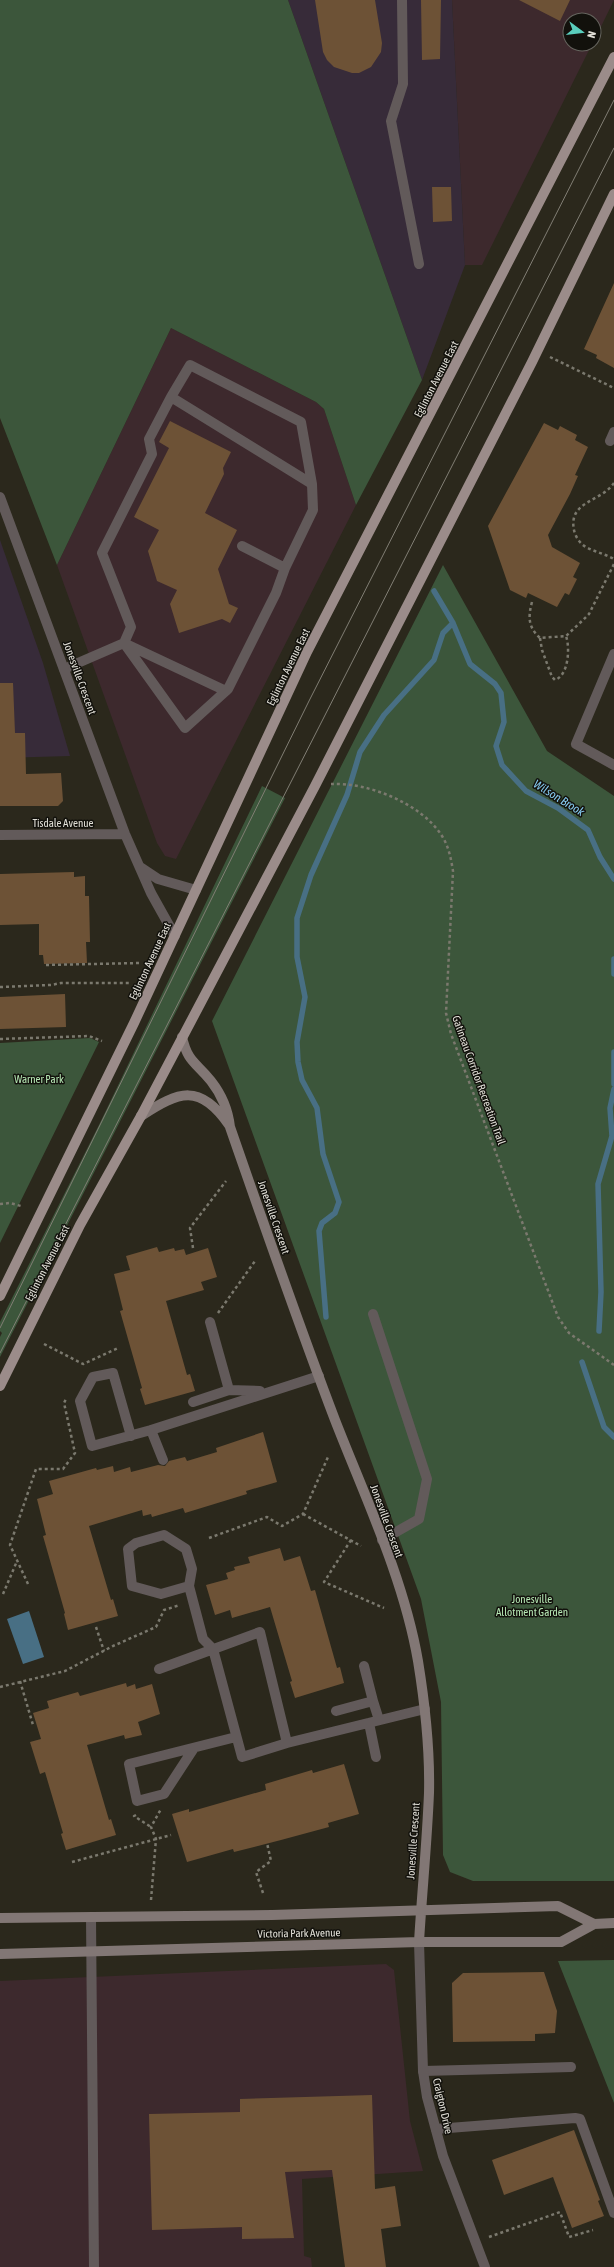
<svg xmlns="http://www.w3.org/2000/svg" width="614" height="2267" font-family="'Asap Condensed',sans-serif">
<rect width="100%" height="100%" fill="#2b281c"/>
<path fill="#3d292d" d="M452,0H614L594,41V20H570V44H592L482,265H465Z
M171,328L316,402L324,409L356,505L176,859L165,856L157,843L57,565Z
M386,1964L394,1970L410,2121L423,2171L302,2179L304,2256L311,2258L312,2267H0V1981Z"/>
<path fill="#372b39" d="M288,0H452L465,265L422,380Z
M0,540L43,663L70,756L0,758Z"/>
<path fill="#3c563b" d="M0,0H288L422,380L356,505L324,409L316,402L171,328L57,565L0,418Z
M443,565L547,751L614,796V1881H473L450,1872L443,1855L441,1702L421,1599L212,1021Z
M262,786L285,798L0,1357V1337L2,1333L0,1331V1322L99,1125Z
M90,1038L99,1042L0,1243V1043Z
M614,1960V2103L558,1961Z"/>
<path fill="#486f84" d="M29,1611L44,1657L23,1664L7,1619Z"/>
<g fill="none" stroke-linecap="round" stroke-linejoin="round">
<path stroke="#486f84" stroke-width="5.5" d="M434,591L453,623L470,664L495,684L501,693L504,722L496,746L502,765L526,791L558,808L588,830L600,857L614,879
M614,959V974
M614,1052V1084
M326,1317L319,1231L322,1223L335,1213L339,1202L323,1154L317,1108L302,1080L298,1062L297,1042L305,997L297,957V918L311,875L347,795L360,752L384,715L434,660L443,633L453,623
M599,1331L601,1292L598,1184L612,1136L610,1108L614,1089
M582,1362L604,1427L614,1437"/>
</g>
<path fill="#6d5236" d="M315,0H375L382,43L381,52L371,67L359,73H352L334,67L327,60L323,52Z
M421,0H441L440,59L422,60Z
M519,0H570L560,21Z
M432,187H451L452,221L433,222Z
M614,283V368L596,358L597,355L584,349Z
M170,421L231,452L223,468L224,474L205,513L237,530L218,569L229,604L238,608L230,623L222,619L179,633L170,604L177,590L157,581L148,551L159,530L134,517L169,448L159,442Z
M544,423L558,430L560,426L577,435L575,440L588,447L575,475L578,476L570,494L548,535L552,547L580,563L573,577L577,579L569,595L565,593L557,607L528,593L526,598L510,590L488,526Z
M0,683H13L15,733H25L26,774L61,773L63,801L58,806H0Z
M74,872V877L85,876V896H89L90,942H86L87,963L44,964L43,955H39V924L0,925V874Z
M65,994L66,1027L0,1029V997Z
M157,1247L159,1252L174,1248L175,1251L184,1249L186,1255L208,1248L217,1277L201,1282L204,1290L166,1301L187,1375L190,1374L195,1391L145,1405L140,1389L142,1388L120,1311L123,1310L114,1274L130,1270L126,1256Z
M263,1432L277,1482L246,1491L247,1494L185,1513L183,1508L152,1517L151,1514L143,1516L142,1510L89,1526L111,1600L113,1599L118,1616L68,1630L64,1614L65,1613L43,1536L46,1535L37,1499L53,1494L49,1481L96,1468L97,1470L113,1466L114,1472L130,1467L131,1472L158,1465L165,1466L169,1461L185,1457L187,1461L217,1452L216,1448Z
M280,1548L284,1561L300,1556L311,1591L315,1590L337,1668L340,1667L344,1683L295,1698L290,1682L292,1681L270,1607L232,1618L230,1610L215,1615L206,1585L228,1579L226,1573L235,1570L234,1567L250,1563L248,1557Z
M126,1683L127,1687L135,1684L136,1689L152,1684L160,1714L138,1722L142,1735L125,1739L124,1735L87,1745L109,1820L111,1819L116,1835L66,1850L61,1834L63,1833L45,1772L40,1774L30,1742L41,1739L33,1713L49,1708L47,1701L78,1692L80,1696Z
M344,1764L359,1814L328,1823L329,1827L281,1840L234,1852L233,1849L187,1862L172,1814L189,1809V1812L266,1790L265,1784L312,1770L313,1773Z
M544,1972L557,2011L555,2033L535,2034V2041L453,2042L452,1983L463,1973Z
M372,2095L375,2189L395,2186L401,2226L381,2229L386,2267H345L332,2170L285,2172L294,2238L242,2239V2227L152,2230L149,2114L240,2112V2099Z
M574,2130L600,2200L598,2201L604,2216L572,2228L553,2177L504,2195L492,2160Z"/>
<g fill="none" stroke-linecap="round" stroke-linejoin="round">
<path stroke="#7b796e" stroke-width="2.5" stroke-dasharray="3 3" stroke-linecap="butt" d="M550,357L614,388
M614,483C601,502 568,501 574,530C575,536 580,544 586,547C595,552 605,554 614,559
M532,602C528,617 528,627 540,638L566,636L583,620L589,614L614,564
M540,638L542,650L552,677L555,680C569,675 570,647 566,636
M331,784C368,782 422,804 442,836C449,847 451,859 453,871L446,1013L451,1034L558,1317L569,1333L614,1365
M46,965L140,963
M0,987L51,985L61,983H130
M0,1039L89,1036L102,1041
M0,1204L10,1203L21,1206
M193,1248L190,1228L226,1181
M218,1313L255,1261
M44,1344L83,1364L118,1348
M303,1514L361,1546
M209,1538L267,1517L282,1526L303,1514L328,1457
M351,1540L324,1582L384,1608
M28,1584L10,1545L36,1469H63L75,1453L64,1403L66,1399
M3,1594L17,1561
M96,1627L104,1651
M20,1681L33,1725
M0,1687L65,1671L113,1646L156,1627L164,1610L180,1605
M136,1815L134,1816L151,1827
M72,1862L171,1835
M263,1893L256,1872L271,1861L267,1843
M151,1900L156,1839L151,1827L161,1809
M489,2237L560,2212L569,2237L593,2230"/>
<path stroke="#625a5a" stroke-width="10" d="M402,0L403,84L391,121L419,264
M171,397L190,365L301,422L312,484
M610,441L614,432
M242,546L285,568
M126,644L226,691
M614,654L576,744L614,765
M64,669L124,643L131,627L102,553L152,454L149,439L171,397L312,484L313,510L285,568L276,593L228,689L185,728L124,643
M373,1314L427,1479L419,1519L382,1540
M210,1322L229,1390L260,1391
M193,1402L229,1390
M151,1430L163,1460
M131,1436L113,1373L93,1377L80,1401L92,1446L151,1430L319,1376
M189,1586L161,1594L132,1586L128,1549L136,1543L164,1535L186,1549L192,1569L189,1586L203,1639L213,1649L242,1757L287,1743
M364,1666L373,1701
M159,1669L260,1632L287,1743L425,1709
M336,1711L373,1701L379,1720
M369,1723L376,1757
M194,1748L164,1794L137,1801L129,1764L236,1737
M91,1917L94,2267
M423,2071L571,2067
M436,2129L575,2118L580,2119L614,2213"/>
<path stroke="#625a5a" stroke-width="10" d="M0,497L125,834L151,893L175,936
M0,835L125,834
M140,867L158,879L196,890
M419,1942L423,2071L427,2097L443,2156L485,2267"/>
<path stroke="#827775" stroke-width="10" d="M182,1037C188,1063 196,1062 211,1081C222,1095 228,1109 230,1127C264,1225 298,1323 335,1420C365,1497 404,1579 418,1661C425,1704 430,1749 429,1793C427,1842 422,1892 419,1942
M141,1116C179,1091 200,1083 229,1125
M0,1918L272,1915L558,1906L594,1924
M0,1954L419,1942H561L594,1924L614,1923"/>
<path stroke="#9b8c8a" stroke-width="10" d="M0,1296L134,1023L307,652L614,57
M0,1386L80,1225L141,1116L315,786L532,362L614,194"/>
<path stroke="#817e74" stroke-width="1" d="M0,1328L309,701L614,100
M0,1353L614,148"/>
</g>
<g text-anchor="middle" stroke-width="3" stroke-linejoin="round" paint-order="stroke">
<g font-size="11" fill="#e2e0d8" stroke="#12110c">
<text transform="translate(436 379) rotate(-63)" y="4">Eglinton Avenue East</text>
<text transform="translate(288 667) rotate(-64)" y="4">Eglinton Avenue East</text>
<text transform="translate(80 678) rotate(70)" y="4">Jonesville Crescent</text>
<text x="63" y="827">Tisdale Avenue</text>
<text transform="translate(150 961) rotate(-65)" y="4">Eglinton Avenue East</text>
<text transform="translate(479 1080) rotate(70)" y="4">Gatineau Corridor Recreation Trail</text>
<text transform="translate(274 1217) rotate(71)" y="4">Jonesville Crescent</text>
<text transform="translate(47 1263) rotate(-63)" y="4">Eglinton Avenue East</text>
<text transform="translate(387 1521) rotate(70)" y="4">Jonesville Crescent</text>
<text transform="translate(413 1841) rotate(-86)" y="4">Jonesville Crescent</text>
<text transform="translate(299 1933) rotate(-1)" y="4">Victoria Park Avenue</text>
<text transform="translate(443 2106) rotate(77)" y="4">Craigton Drive</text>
</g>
<g font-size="11" fill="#b7e8b5" stroke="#12110c">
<text x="39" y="1083">Warner Park</text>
<text x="532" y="1603">Jonesville<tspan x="532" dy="13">Allotment Garden</tspan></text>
</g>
<g font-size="12" font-style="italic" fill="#86c9ee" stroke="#12110c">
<text transform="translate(559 798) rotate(32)" y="4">Wilson Brook</text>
</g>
</g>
<g transform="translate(582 32) rotate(105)"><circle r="19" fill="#12110c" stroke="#65645e"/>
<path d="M0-3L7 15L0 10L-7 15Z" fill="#5acebd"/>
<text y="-6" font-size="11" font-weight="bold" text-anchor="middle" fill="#e2e0d8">N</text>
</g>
</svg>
